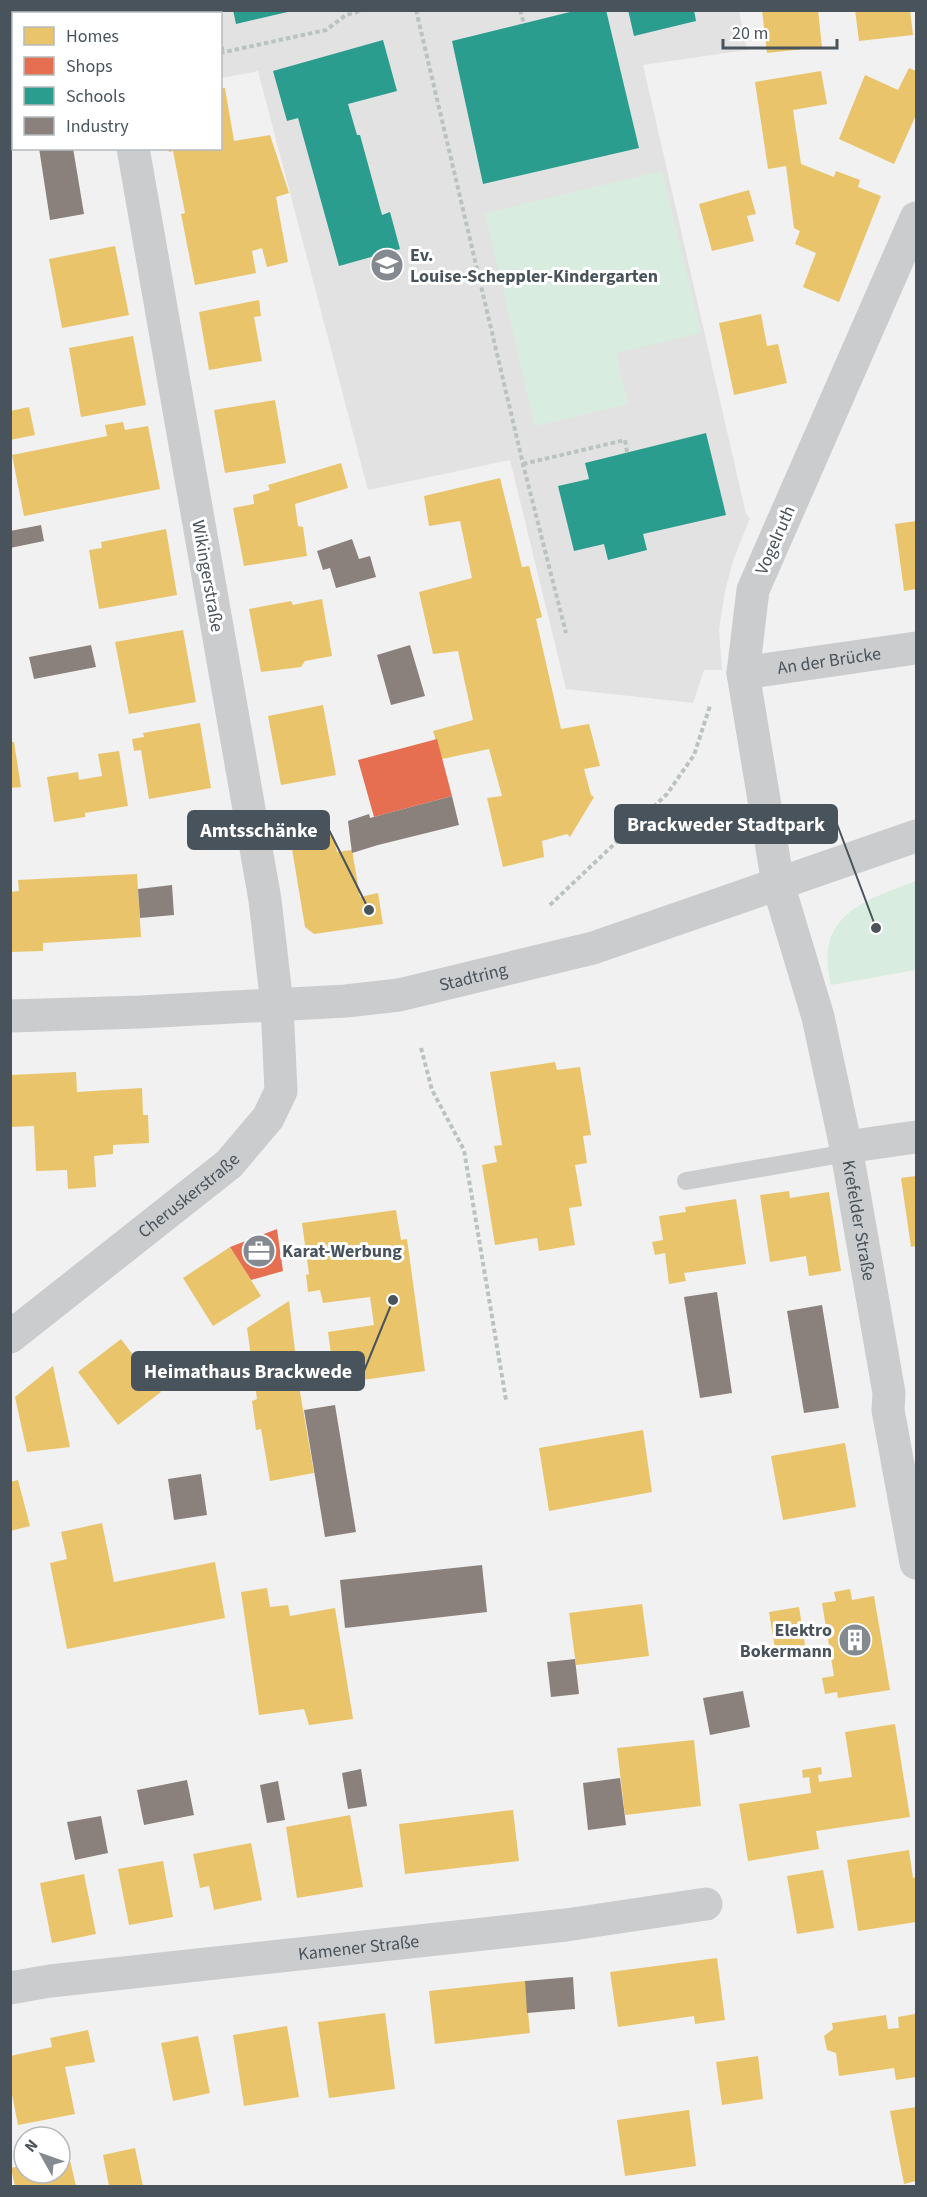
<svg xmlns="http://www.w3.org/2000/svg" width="927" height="2197" font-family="'Source Sans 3',sans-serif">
<rect width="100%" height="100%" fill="#f1f1f1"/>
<path fill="#e3e2e2" d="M154,11H739L747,50L643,65L746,514L750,518L734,558L725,591L719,630L722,670H704L693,703L566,689L510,460L368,490L258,71L221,78L220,14H154Z"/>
<path fill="#d8ede0" d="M662,171L701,333L616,353L628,404L535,426L485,213Z
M916,881V970L831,985C814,915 863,901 916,881Z"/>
<path fill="#e9c46a" d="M762,10H818L822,47L767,53Z
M855,10H910L913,35L859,41Z
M14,30V131H12L10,122V31Z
M909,68L916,71V115L894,164L839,139L865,75L898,90Z
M821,71L827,104L793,110L801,164L834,177L836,171L860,180L858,187L881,196L839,302L803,287L816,253L795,244L800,231L794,228L786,166L768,169L755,82Z
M220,88H225L234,141L270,135L289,193L276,197L288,262L267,267L262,248L252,251L256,273L195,285L181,214L185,213L173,151L169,152L168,148H220Z
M749,190L756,214L747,216L754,241L712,251L699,204Z
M115,246L129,315L62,328L49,259Z
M259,300L261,316L254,317L262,361L209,370L199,312Z
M761,314L767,346L778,344L787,383L734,395L719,323Z
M133,336L146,405L81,417L69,348Z
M275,400L286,463L225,473L214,410Z
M29,407L35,435L10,440V411Z
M123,422L125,430L148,426L160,489L24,516L12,455L107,436L105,425Z
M341,463L348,488L295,504L298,526L303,527L307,556L244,566L233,508L254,504L253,495L270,490L268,485Z
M500,478L522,567L529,566L542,617L536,619L561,729L589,724L600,766L584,769L591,795L594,797L570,837L567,834L542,841L544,857L503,867L487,798L502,796L489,749L442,759L433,731L473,720L458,651L433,654L419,592L472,578L460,521L429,526L424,496Z
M916,521V589L904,591L895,524Z
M166,529L177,595L99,609L89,550L102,548L101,542Z
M322,599L332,656L305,661L301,667L261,672L249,609L291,601L293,605Z
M183,630L196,702L129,714L115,642Z
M323,705L336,775L281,785L268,716Z
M200,723L211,788L149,799L141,750L134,751L132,739L144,737L143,733Z
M10,742H14L21,787L10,788Z
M119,751L128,806L85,813V817L54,822L47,777L78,772L79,780L102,776L98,754Z
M333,835L337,852L352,850L360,897L378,893L383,924L314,934L305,927L291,843Z
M137,874L141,937L43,943V951L10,952V892L19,891L18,880Z
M555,1062L557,1070L580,1067L591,1135L583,1136L587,1163L575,1165L582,1206L569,1208L575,1245L539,1251L537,1238L495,1245L482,1165L497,1162L494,1146L502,1145L490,1072Z
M76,1072L77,1092L142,1088L143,1115H148L149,1143L113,1145V1154L94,1156L96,1187L68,1189L67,1170L36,1171L34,1126L10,1127V1075Z
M916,1176V1246L911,1247L901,1178Z
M789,1191L790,1198L829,1192L841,1271L809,1276L806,1256L770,1262L760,1195Z
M736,1199L746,1264L684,1273L686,1281L669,1284L665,1253L655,1255L652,1242L663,1240L659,1216L686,1212L685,1207Z
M396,1210L401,1240L407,1239L425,1371L335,1384L328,1332L374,1325L370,1297L323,1303L320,1290L308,1292L306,1275L309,1274L302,1223Z
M230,1247L261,1296L213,1326L183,1278Z
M289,1301L300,1392L314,1473L270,1481L261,1429L256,1430L252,1401L257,1399L247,1328Z
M121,1339L161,1392L118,1425L78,1372Z
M53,1366L70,1447L27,1452L15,1397Z
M643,1430L652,1492L549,1511L539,1448Z
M845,1443L856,1507L783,1520L771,1456Z
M18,1480L30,1526L10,1531V1482Z
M102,1523L114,1582L215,1562L225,1618L67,1649L50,1563L67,1559L61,1532Z
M267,1588L270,1607L288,1605L290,1616L335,1608L353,1719L309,1725L304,1709L259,1715L241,1592Z
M850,1589L852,1600L874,1596L890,1690L838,1698L837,1692L825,1694L822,1678L834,1676L822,1603L836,1601L834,1592Z
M642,1604L649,1656L576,1665L569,1613Z
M799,1607L805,1645L775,1649L769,1612Z
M895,1724L910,1817L816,1831L819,1849L748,1861L739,1804L811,1793L809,1777L803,1778L802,1770L821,1767L822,1774L818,1775L819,1782L852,1777L845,1732Z
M694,1740L701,1806L625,1815L617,1748Z
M513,1810L519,1861L405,1874L399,1824Z
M350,1815L363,1887L297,1898L286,1827Z
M251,1843L262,1900L214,1910L209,1886L200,1888L193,1854Z
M909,1850L913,1878L916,1877V1922L858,1931L847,1860Z
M163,1861L173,1917L129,1925L118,1869Z
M823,1870L834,1928L797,1934L787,1876Z
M84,1874L96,1934L52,1943L40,1883Z
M717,1958L725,2020L695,2024L694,2016L618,2027L610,1972Z
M525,1981L530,2033L435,2044L429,1991Z
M385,2013L395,2089L329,2098L318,2022Z
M915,2014L916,2077L896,2080L894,2068L839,2076L836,2053L827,2050L824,2036L833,2029L832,2023L886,2015L888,2029L899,2028L898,2017Z
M287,2026L299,2097L244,2106L233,2035Z
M88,2030L95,2062L65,2067L75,2114L18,2125L10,2084V2056L52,2047L50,2038Z
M198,2036L210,2093L173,2101L161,2043Z
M758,2056L763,2099L722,2105L716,2062Z
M916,2107V2181L904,2184L890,2111Z
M689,2110L696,2166L625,2176L617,2120Z
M135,2148L143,2186H109L103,2155Z
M69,2156L76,2186H15L11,2168L24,2165V2173H60V2158Z"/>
<path fill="#e76f51" d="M10,10H57L58,14H14V30L10,31Z
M437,739L452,796L374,817L358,760Z
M277,1229L283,1271L251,1280L230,1247Z"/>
<path fill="#2a9d8f" d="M233,10H292V11L236,24Z
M578,10H606L639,148L483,184L452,41Z
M628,10H694L696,21L634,36Z
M383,40L397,91L348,104L357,135H360L382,215L390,212L400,249L339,266L298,118L287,121L273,71Z
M706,433L726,515L643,534L647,550L608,560L604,544L574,551L558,486L589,479L585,463Z"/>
<path fill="#8a817c" d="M39,148H73L84,214L50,220Z
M41,525L44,541L10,548V531Z
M352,539L359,559L370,556L376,577L336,588L330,568L323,570L317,551Z
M91,645L96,667L34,679L29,657Z
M410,645L425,696L391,705L377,655Z
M452,796L459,825L378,845L352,853L348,821L369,814L370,818Z
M172,885L174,915L140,918L138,889Z
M717,1292L732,1393L700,1398L684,1297Z
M822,1305L839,1408L804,1413L787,1311Z
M335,1405L356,1532L325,1537L304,1410Z
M201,1474L207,1515L174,1520L168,1479Z
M482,1565L487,1612L345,1628L340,1580Z
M575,1659L579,1694L551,1697L547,1662Z
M743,1691L750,1727L710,1735L703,1698Z
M361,1769L367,1806L348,1809L342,1773Z
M620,1778L626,1825L588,1830L583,1783Z
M187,1780L194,1815L144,1825L137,1790Z
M278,1781L285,1820L267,1823L260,1785Z
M101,1816L108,1853L75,1860L67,1822Z
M573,1977L575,2009L527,2013L525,1981Z"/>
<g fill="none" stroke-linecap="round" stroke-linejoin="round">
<path stroke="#bac3c0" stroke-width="4" stroke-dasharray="4.5 3" stroke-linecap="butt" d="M215,10V14
M416,10L523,464L566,633
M520,10L524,24
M220,39L223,53
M220,53L326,30L346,15L364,10
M523,464L625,440L627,452
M550,905L667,794L694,755L710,706
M421,1048L432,1090L464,1150L506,1400"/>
<path stroke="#caccce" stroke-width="18" d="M686,1181L847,1153"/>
<g stroke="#caccce" stroke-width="33">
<path d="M98,10L99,14"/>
<path id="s1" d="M916,218L753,590L743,673L778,884L818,1017L846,1147L889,1393L888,1410L916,1563"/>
<path id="s2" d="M743,673L916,648"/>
<path d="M846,1147L916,1137"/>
<path id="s3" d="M10,1337L229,1164L268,1118L281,1091L277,1005L265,900L133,148"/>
<path id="s4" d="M10,1988L50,1981L566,1925L706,1904"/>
</g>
<path stroke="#caccce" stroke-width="33" id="s5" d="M10,1016L141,1012L346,1001L399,995L593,948L916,836"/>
</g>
<defs>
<g id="school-disc" transform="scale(1.725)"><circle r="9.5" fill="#848a90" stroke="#fff"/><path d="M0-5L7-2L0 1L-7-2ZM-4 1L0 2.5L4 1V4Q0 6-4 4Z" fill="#fff"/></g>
<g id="office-disc" transform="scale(1.725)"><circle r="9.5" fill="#848a90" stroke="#fff"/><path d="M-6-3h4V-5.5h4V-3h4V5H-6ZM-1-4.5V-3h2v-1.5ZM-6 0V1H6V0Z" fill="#fff"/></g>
<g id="building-disc" transform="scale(1.725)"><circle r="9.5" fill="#848a90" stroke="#fff"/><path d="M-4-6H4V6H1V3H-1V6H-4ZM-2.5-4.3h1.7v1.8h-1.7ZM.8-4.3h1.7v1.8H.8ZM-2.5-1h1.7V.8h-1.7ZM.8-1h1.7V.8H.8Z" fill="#fff"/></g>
</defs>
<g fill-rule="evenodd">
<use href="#school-disc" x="387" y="265"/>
<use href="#office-disc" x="259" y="1251"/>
<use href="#building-disc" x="855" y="1640"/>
</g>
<g text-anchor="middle" stroke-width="6" stroke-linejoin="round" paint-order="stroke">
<g font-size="18" font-weight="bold" fill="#49535b" stroke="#fff" text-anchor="start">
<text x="410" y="261">Ev.<tspan x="410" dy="21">Louise-Scheppler-Kindergarten</tspan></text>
<text x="282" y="1257">Karat-Werbung</text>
<text x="832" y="1636" text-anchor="end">Elektro<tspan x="832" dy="21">Bokermann</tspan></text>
</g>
<g font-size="18" fill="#49535b" stroke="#fff">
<text transform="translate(775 540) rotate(-66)" y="6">Vogelruth</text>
<text transform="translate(208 576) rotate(80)" y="6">Wikingerstraße</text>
<text dy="6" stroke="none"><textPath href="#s2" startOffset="87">An der Brücke</textPath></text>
<text dy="6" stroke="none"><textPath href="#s5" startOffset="466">Stadtring</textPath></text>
<text dy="6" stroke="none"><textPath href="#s3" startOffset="228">Cheruskerstraße</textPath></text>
<text dy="6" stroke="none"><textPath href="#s1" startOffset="1050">Krefelder Straße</textPath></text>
<text dy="6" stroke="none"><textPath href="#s4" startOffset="351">Kamener Straße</textPath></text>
</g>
</g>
<path fill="none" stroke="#49535b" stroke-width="2" d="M876 928L837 824M369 910L329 830M393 1300L364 1371"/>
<g fill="#49535b" stroke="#fff" stroke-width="2">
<circle cx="876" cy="928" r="6"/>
<circle cx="369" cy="910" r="6"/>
<circle cx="393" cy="1300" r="6"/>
</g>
<g fill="#49535b" stroke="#49535b" stroke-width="2">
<rect x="615" y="805" width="222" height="38" rx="6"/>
<rect x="188" y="811" width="141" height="38" rx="6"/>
<rect x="132" y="1352" width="232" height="38" rx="6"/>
</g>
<g font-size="20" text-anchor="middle" font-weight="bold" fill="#fff">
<text x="726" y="831">Brackweder Stadtpark</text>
<text x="259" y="837">Amtsschänke</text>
<text x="248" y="1378">Heimathaus Brackwede</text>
</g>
<rect width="927" height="2197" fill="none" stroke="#49535b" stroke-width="24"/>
<rect x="12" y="12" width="210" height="138" fill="#ffffff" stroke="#b6babd" stroke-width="1.5"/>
<rect x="24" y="27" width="30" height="18" fill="#e9c46a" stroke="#b6babd" stroke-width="1.5"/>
<text x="66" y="42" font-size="18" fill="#49535b">Homes</text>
<rect x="24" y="57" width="30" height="18" fill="#e76f51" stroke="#b6babd" stroke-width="1.5"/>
<text x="66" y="72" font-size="18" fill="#49535b">Shops</text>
<rect x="24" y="87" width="30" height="18" fill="#2a9d8f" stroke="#b6babd" stroke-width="1.5"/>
<text x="66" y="102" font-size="18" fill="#49535b">Schools</text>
<rect x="24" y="117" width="30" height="18" fill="#8a817c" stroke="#b6babd" stroke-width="1.5"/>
<text x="66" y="132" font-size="18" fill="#49535b">Industry</text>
<g transform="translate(42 2155) rotate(310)"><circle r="28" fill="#ffffff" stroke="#b6babd" stroke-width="1.5"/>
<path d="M0-4.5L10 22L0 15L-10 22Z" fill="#848a90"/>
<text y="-9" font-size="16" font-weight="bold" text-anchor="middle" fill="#49535b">N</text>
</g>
<path d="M723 39v9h114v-9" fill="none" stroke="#49535b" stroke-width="3"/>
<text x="732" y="39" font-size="18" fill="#49535b" stroke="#ffffff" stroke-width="4.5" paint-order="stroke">20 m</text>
</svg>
